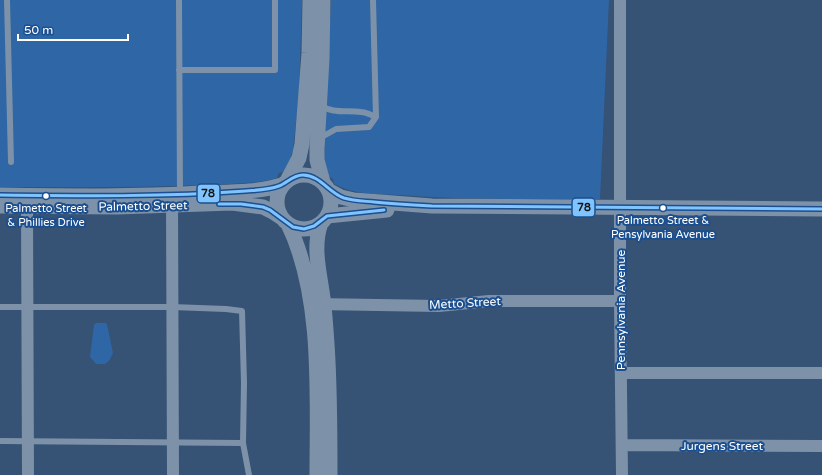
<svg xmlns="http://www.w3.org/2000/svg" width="822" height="475" font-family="'Varela Round',sans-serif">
<rect width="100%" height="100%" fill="#365274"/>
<path fill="#2f66a5" d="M0,0H302L299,96L293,150L290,160L283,172L279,173L277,178C254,185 228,183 204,185C136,188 68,187 0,187Z
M331,0H609L600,199C533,199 466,200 399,195C377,194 354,195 334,184L333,179L329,177L324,159Z
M96,323H106L107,324L113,353L109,361L105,364H96L90,357L94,325Z"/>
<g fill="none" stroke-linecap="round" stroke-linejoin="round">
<path stroke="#7d92a8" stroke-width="6" d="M7,0L11,162
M179,0L180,194
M179,70H275V0
M320,105C333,114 346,110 361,112C366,112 371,115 376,117
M320,138L336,129L369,127L376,117L373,0
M0,307H172L226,309L242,311L244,383L243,443L249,475
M0,441L243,443"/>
<path stroke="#7d92a8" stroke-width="12" d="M620,0V301L622,475
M172,196L173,475
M27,207L28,475
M316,304L439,306L489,301H620
M621,373H822
M622,445L822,446"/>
<path stroke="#7d92a8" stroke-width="15" d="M277 202a27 27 0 1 1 54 0a27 27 0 1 1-54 0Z
M288,179L299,158L302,144L309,53L310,0
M323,182L317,160V149L322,58L323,0
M328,190L341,197L354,200L432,206L822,209
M0,195C67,196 134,197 201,193C227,192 256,193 282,185
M0,206L117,207L232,203L263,207L273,212L282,218
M327,216L387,210
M321,223C312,247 320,274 323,298C325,313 326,329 327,344C330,387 330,431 330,475
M288,224C323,296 317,396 317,475"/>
<g stroke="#1b4f8f" stroke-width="6">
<path id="bus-1" d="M0,195C82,196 164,197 246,191C257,190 268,190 279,186C287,183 293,175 303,175C320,175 329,193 344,198C354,201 364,201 374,202C394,204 413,205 432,206L822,209
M219,204H241L263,207L270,210L293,227L304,229L314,226L327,216L384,210"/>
</g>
<use href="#bus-1" stroke="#80c4ff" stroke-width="3"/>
</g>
<g fill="#fff" stroke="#1b4f8f" stroke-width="1.5">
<circle cx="46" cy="196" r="3.5"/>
<circle cx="663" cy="208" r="3.5"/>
</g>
<g text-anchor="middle" stroke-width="4" stroke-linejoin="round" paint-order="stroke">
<g font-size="11" fill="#fff" stroke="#1b4f8f">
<text x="46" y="212">Palmetto Street<tspan x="46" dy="14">&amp; Phillies Drive</tspan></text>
<text x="663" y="224">Palmetto Street &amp;<tspan x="663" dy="14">Pensylvania Avenue</tspan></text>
</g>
<g font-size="12" fill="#fff" stroke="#1b4f8f">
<text transform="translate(143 206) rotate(-1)" y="4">Palmetto Street</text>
<text transform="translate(465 303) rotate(-3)" y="4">Metto Street</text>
<text transform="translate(621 310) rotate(-90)" y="4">Pennsylvania Avenue</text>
<text x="722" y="450">Jurgens Street</text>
</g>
</g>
<g stroke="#1b4f8f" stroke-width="1.5">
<rect x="197" y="184" width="23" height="19" rx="4" fill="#80c4ff"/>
<rect x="572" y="198" width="23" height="19" rx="4" fill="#80c4ff"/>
</g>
<g font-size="11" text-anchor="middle" font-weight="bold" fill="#111">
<text x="208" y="197">78</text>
<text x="584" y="211">78</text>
</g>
<path d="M18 34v6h110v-6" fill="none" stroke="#ffffff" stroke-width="2"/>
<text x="24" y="34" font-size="12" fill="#ffffff" stroke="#1b4f8f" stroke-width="3" paint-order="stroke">50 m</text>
</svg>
